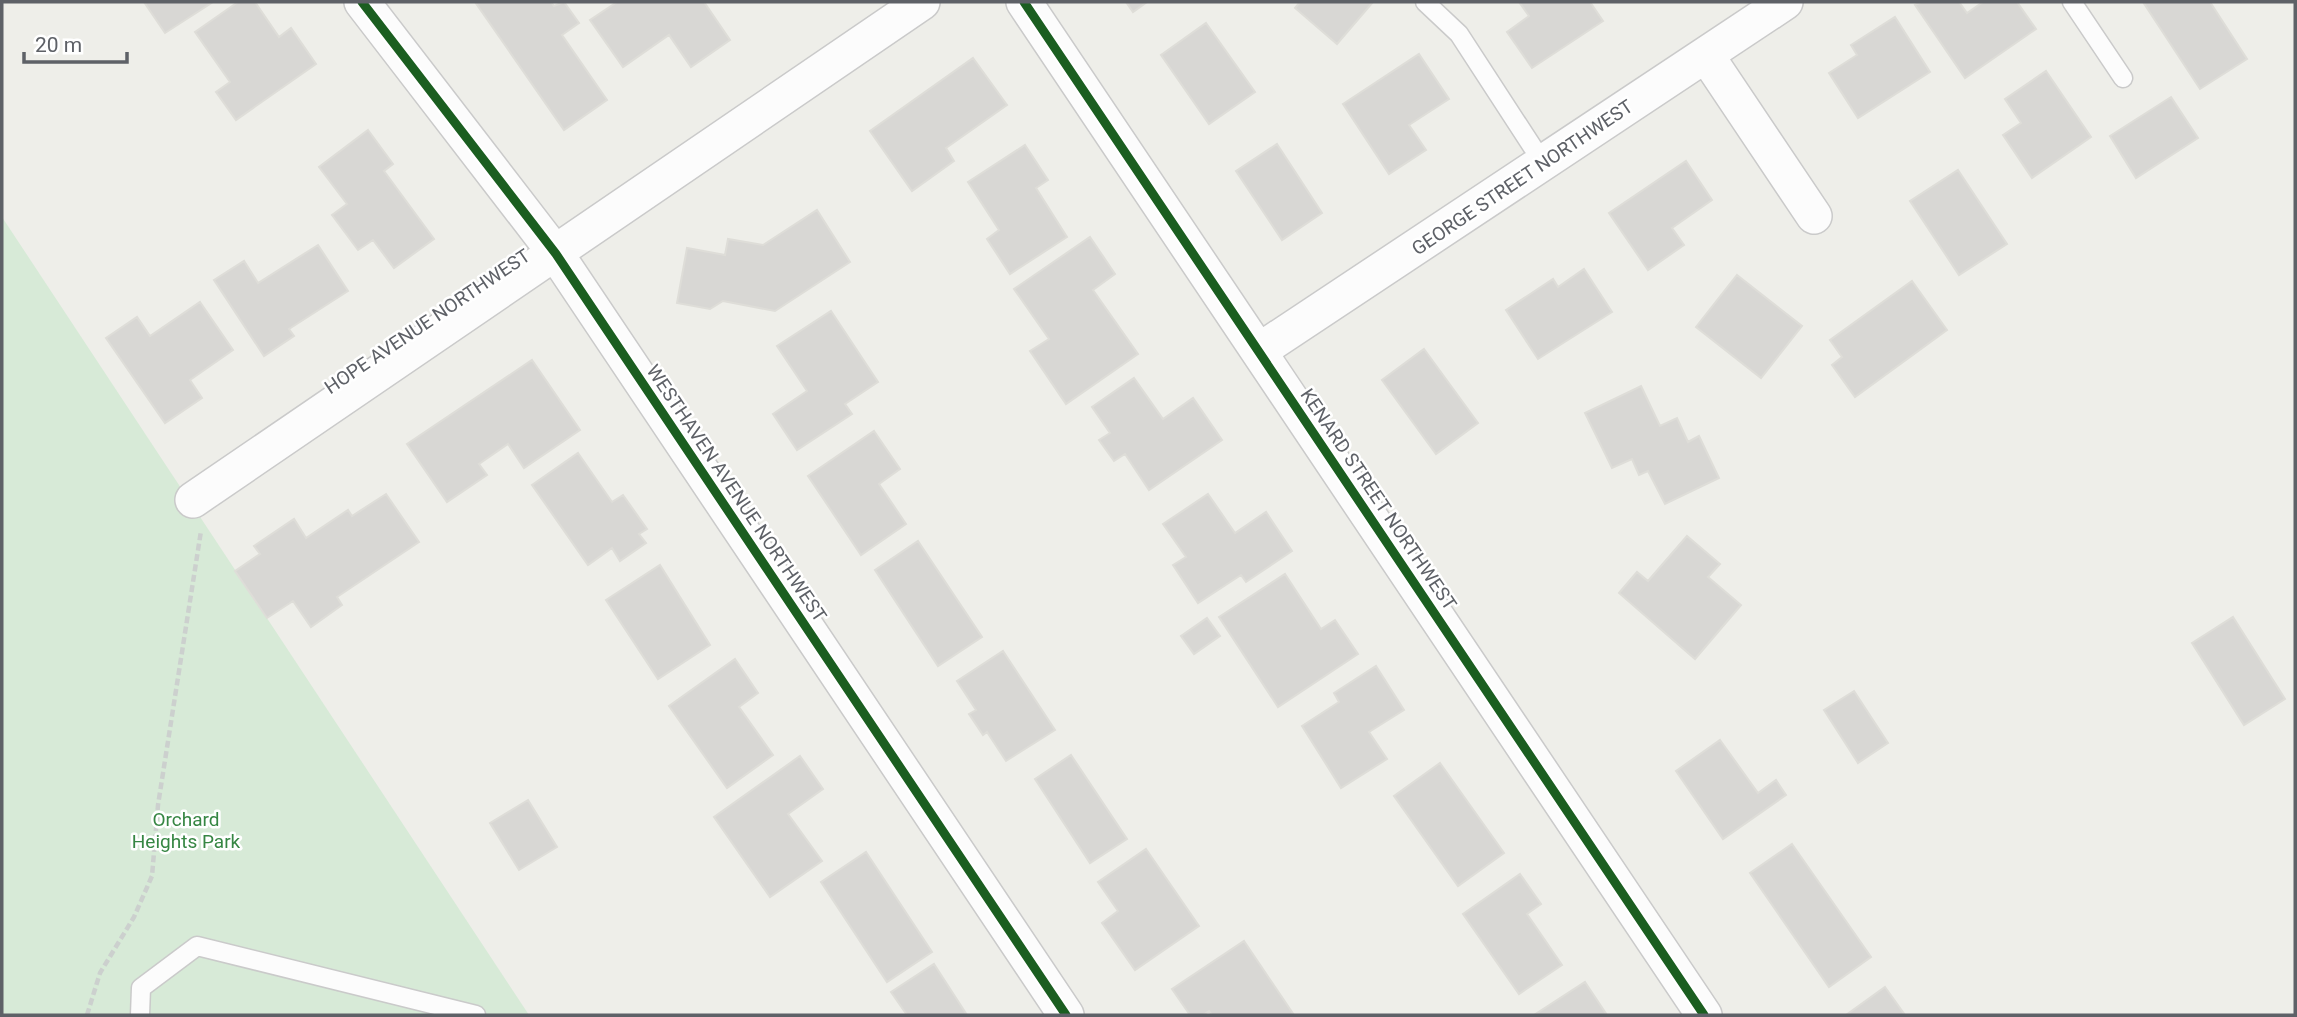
<svg xmlns="http://www.w3.org/2000/svg" width="2297" height="1017" font-family="Roboto,sans-serif">
<rect width="100%" height="100%" fill="#eeeee9"/>
<path fill="#d7ead7" d="M2,217L529,1015H2Z"/>
<path fill="#d8d7d4" stroke="#deddd8" stroke-width="2" d="M144,2H213L165,33Z
M238,2H255L279,37L291,28L316,64L236,120L216,92L230,82L195,32Z
M475,2H551L554,6L564,2L579,23L562,35L607,100L564,130Z
M617,2H704L730,40L691,67L669,35L623,67L590,20Z
M1126,2H1147L1133,12Z
M1300,2H1373L1337,44L1295,8Z
M1519,2H1590L1603,21L1532,68L1507,32L1529,16Z
M1921,2H1959L1967,13L1983,2H2017L2036,29L1965,78L1915,5Z
M2143,2H2210L2247,59L2200,89Z
M1895,17L1930,72L1858,118L1829,73L1857,55L1851,45Z
M1206,23L1255,92L1209,124L1161,55Z
M1419,54L1449,99L1409,125L1426,150L1389,174L1343,104Z
M973,58L1007,105L946,148L954,161L912,191L870,131Z
M2046,71L2091,137L2032,178L2003,135L2021,123L2005,99Z
M2171,97L2198,138L2136,178L2110,136Z
M368,130L393,164L384,171L434,239L394,268L373,240L358,250L332,215L347,204L319,167Z
M1277,144L1322,213L1282,240L1236,171Z
M1025,145L1048,180L1036,188L1067,237L1010,274L987,239L999,230L968,182Z
M1686,161L1712,200L1672,228L1684,245L1648,270L1609,213Z
M1958,170L2007,244L1959,275L1910,201Z
M817,210L850,262L775,311L723,301L710,309L677,303L687,248L725,255L728,239L763,245Z
M1090,237L1115,274L1093,290L1138,354L1066,404L1030,351L1049,339L1014,289Z
M318,245L348,291L289,329L294,336L264,356L214,280L244,261L258,283Z
M1584,269L1612,312L1538,359L1506,310L1553,279L1558,287Z
M1737,275L1802,326L1761,378L1696,327Z
M1912,281L1947,330L1855,397L1832,365L1842,357L1830,340Z
M200,302L233,350L190,380L202,398L165,423L106,338L137,317L150,336Z
M831,311L878,382L845,404L852,414L797,450L773,414L807,391L777,346Z
M1424,349L1478,423L1436,454L1382,380Z
M532,360L580,430L524,468L508,444L479,464L487,475L447,502L407,444Z
M1134,378L1163,419L1193,398L1222,440L1149,490L1125,454L1114,461L1099,440L1110,433L1092,407Z
M1641,386L1660,426L1677,418L1688,442L1699,436L1719,478L1665,504L1648,471L1639,475L1632,459L1612,468L1585,413Z
M874,431L900,469L879,484L906,524L861,555L808,476Z
M578,453L612,502L623,495L647,529L639,534L646,543L620,561L612,548L588,565L532,485Z
M386,494L419,542L337,597L342,605L311,627L293,601L267,618L235,571L260,554L254,546L294,519L306,538L348,510L352,516Z
M1208,494L1235,533L1266,512L1292,551L1246,582L1241,575L1198,603L1173,565L1186,557L1163,524Z
M1687,536L1720,564L1708,577L1741,605L1695,659L1619,593L1637,572L1648,581Z
M918,541L982,637L938,666L875,570Z
M660,565L710,645L658,679L606,600Z
M1285,574L1321,629L1335,620L1358,654L1278,707L1219,617Z
M2233,617L2285,699L2244,725L2192,643Z
M1207,618L1220,636L1194,654L1181,636Z
M1003,651L1055,730L1006,761L987,732L983,735L969,714L976,710L957,681Z
M735,659L758,693L739,707L773,755L727,788L669,706Z
M1376,666L1404,710L1369,732L1387,759L1341,788L1302,726L1339,702L1334,693Z
M1854,691L1888,743L1858,763L1824,710Z
M1720,740L1758,793L1776,780L1786,795L1723,839L1676,771Z
M1071,755L1127,839L1090,863L1035,779Z
M800,756L823,789L788,814L822,861L770,897L714,817Z
M1440,763L1504,853L1458,886L1394,796Z
M528,800L557,847L519,870L490,823Z
M1792,844L1871,957L1829,987L1750,873Z
M1146,849L1199,926L1135,970L1102,923L1118,911L1098,882Z
M866,852L932,952L887,982L821,882Z
M1520,874L1541,904L1527,914L1562,965L1519,994L1463,914Z
M1244,941L1294,1015H1212L1209,1011L1203,1015H1190L1172,989Z
M934,964L967,1015H907L891,992Z
M1585,982L1607,1015H1534Z
M1885,987L1905,1015H1846Z"/>
<g fill="none" stroke-linecap="round" stroke-linejoin="round">
<g stroke="#cacaca" stroke-width="21">
<path id="service" d="M1425,2L1459,34L1543,163
M2072,2L2123,78
M140,1015L141,988L197,946L476,1015"/>
</g>
<g stroke="#cacaca" stroke-width="38">
<path id="minor" d="M362,2L556,254L1066,1015
M1024,2L1704,1015
M1706,55L1814,216
M1259,351L1785,2
M193,500L922,2"/>
</g>
<path stroke="#ccd0ce" stroke-width="4.5" stroke-dasharray="7 3.5" stroke-linecap="butt" d="M87,1015L100,973L134,917L152,876L158,805L201,531"/>
<use href="#service" stroke="#fcfcfc" stroke-width="18"/>
<use href="#minor" stroke="#fcfcfc" stroke-width="35"/>
<g stroke="#fff" stroke-width="13">
<path id="cycleway" d="M362,2L556,254L1066,1015
M1024,2L1704,1015"/>
</g>
<use href="#cycleway" stroke="#1b5e20" stroke-width="9"/>
</g>
<g text-anchor="middle" stroke-width="5" stroke-linejoin="round" paint-order="stroke">
<g font-size="19" fill="#5e6167" stroke="#fff">
<text transform="translate(1522 177) rotate(-34)" y="7">GEORGE STREET NORTHWEST</text>
<text transform="translate(427 321) rotate(-34)" y="7">HOPE AVENUE NORTHWEST</text>
<text transform="translate(737 493) rotate(56)" y="7">WESTHAVEN AVENUE NORTHWEST</text>
<text transform="translate(1379 499) rotate(56)" y="7">KENARD STREET NORTHWEST</text>
</g>
<g font-size="19" fill="#368643" stroke="#fff">
<text x="186" y="826">Orchard<tspan x="186" dy="22">Heights Park</tspan></text>
</g>
</g>
<rect width="2297" height="1017" fill="none" stroke="#5e6167" stroke-width="7"/>
<path d="M24 52v10h103v-10" fill="none" stroke="#5e6167" stroke-width="3.5"/>
<text x="35" y="52" font-size="21" fill="#5e6167" stroke="#ffffff" stroke-width="5" paint-order="stroke">20 m</text>
</svg>
